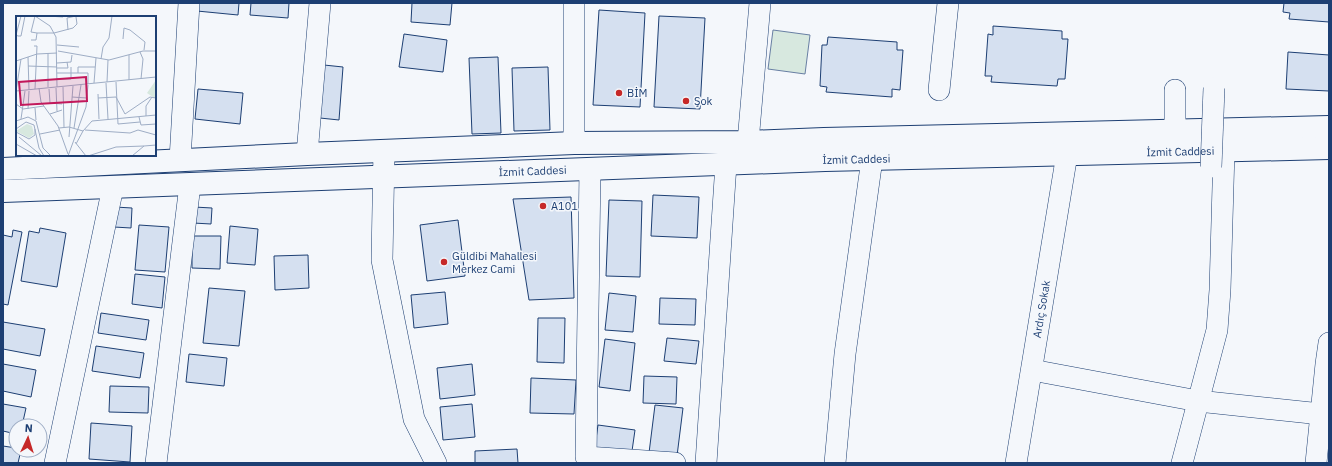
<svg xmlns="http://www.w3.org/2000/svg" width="1332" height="466" font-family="'IBM Plex Sans',sans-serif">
<rect width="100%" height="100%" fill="#f4f7fb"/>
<path fill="#d7e8df" stroke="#687fa3" d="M773,30L810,35L805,74L768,69Z"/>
<path fill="#d5e0f0" stroke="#1d3f73" d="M198,3H239L238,15L197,11Z
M251,3H289L288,18L250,15Z
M412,3H452L450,25L411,22Z
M1284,3H1329V22L1289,19L1290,13L1283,12Z
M599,10L645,13L640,107L593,105Z
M659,16L705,18L700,109L654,107Z
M993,26L1062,31V39H1068L1065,79H1058L1057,86L991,82L992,76H985L988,34L993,35Z
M404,34L447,40L443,72L399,67Z
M828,37L897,42V50H903L900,90L892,89V97L826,92L827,87L820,86L822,45H827Z
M1288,52L1329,55V91L1286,89Z
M498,57L501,133L472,134L469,58Z
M324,65L343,67L339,120L320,118Z
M548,67L550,130L514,131L512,68Z
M198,89L243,93L240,124L195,119Z
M653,195L699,197L697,238L651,236Z
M571,197L574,298L529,300L513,199Z
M609,200L642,201L640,277L606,276Z
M115,207L132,208L131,228L114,227Z
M194,207L212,208L211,224L193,223Z
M458,220L465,276L427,281L420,225Z
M139,225L169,227L165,272L135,270Z
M230,226L258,229L255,265L227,263Z
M40,228L66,233L57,287L21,281L29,231L39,233Z
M13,230L22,232L8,305L3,304V235L12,237Z
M192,236H221L220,269L192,268Z
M308,255L309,288L275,290L274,256Z
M135,274L165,277L162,308L132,304Z
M209,288L245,291L239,346L203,343Z
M445,292L448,324L414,328L411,295Z
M609,293L636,296L633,332L605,330Z
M660,298L696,299L695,325L659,324Z
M101,313L149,320L146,340L98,333Z
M538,318H565L564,363L537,362Z
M3,322L45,329L40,356L3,349Z
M667,338L699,341L696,364L664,361Z
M605,339L635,343L630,391L599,387Z
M96,346L144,353L140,378L92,371Z
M189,354L227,358L224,386L186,382Z
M3,364L36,370L31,397L3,391Z
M472,364L475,395L440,399L437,368Z
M644,376L677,377L676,404L643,403Z
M531,378L576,380L574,414L530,413Z
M110,386L149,387L148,413L109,412Z
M3,404L26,408L22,426H16V434L3,431Z
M472,404L475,437L443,440L440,407Z
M655,405L683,408L677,456L649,453Z
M91,423L132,426L130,462L89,459Z
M598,425L635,430L631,458L594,453Z
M3,446L16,448V450H21L18,463H3Z
M517,449L518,463H475V451Z"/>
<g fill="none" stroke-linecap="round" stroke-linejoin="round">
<g stroke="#1d3f73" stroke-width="22">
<g id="minor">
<path d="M939,90L948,3"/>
<path d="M1175,131V90"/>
<path d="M748,142L760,3"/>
<path d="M574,143V3"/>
<path d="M384,151L382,260L414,419L436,463"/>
<path d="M307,154L320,3"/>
<path d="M180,160L189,3"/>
<path d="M590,169L586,457L675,463"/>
<path d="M1032,370L1198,401L1321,414"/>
<path d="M55,463L113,187"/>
<path d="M156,463L190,185"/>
<path d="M706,463L726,164"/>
<path d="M835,463L845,354L872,159"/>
<path id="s1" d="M1016,463L1067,154"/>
<path d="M1182,463L1217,330L1220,290L1224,151"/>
<path d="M1316,463L1326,364L1329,343"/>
</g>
</g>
<g stroke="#1d3f73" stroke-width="24">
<g id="major">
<path d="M3,169L307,154L574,143L748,142L824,139L1329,127"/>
<path id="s2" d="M3,191L825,160L1329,148"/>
</g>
</g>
<use href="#minor" stroke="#f4f7fb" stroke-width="21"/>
<use href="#major" stroke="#f4f7fb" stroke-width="22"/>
<g stroke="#1d3f73" stroke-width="22" stroke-linecap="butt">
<path id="minor-bridge" d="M1211,167L1214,88"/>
</g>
<use href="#minor-bridge" stroke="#f4f7fb" stroke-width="21"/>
</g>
<g fill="#c62828" stroke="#f4f7fb" stroke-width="1.5">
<circle cx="619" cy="93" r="4"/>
<circle cx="686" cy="101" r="4"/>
<circle cx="543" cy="206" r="4"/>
<circle cx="444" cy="262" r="4"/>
</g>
<g text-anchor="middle" stroke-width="3" stroke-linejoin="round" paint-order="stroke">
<g font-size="11" fill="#1d3f73" stroke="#f4f7fb" text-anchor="start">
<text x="627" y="97">BİM</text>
<text x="694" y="105">Şok</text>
<text x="551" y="210">A101</text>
<text x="452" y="260">Güldibi Mahallesi<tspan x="452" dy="13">Merkez Cami</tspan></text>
</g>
<g font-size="11" fill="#1d3f73" stroke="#f4f7fb">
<text dy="4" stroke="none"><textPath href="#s2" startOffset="1178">İzmit Caddesi</textPath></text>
<text dy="4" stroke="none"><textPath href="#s2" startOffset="854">İzmit Caddesi</textPath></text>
<text dy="4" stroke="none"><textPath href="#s2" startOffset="530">İzmit Caddesi</textPath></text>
<text dy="4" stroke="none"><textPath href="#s1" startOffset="156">Ardıç Sokak</textPath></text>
</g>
</g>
<g transform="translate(16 16)">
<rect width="140" height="140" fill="#f4f7fb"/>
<path d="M140,64V83L131,77ZM11,108L16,110L18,118L13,122L0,115Z" fill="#d7e8df"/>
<path fill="none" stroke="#9eadc5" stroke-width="1" d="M5,0L0,19L2,20H5L9,0M19,0L34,10L40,21L41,71M19,0L15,16L21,17H38L57,12L61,8L60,1M32,0L47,1M52,14L51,2L60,0M107,23L108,12L114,14L129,26L128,34M15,24H20L21,17M41,29L63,31M18,30H21L19,73M42,35L93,44L127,35H140M124,36L127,43L125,63M32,37V71M12,41L13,74M85,43L87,31L93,22L96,0M0,45L21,38L41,37M41,47L55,46L56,39M12,50L41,51M41,52H52L51,46M41,57H72V68M62,57V51H79M41,63H55V51M113,64V39M91,66L92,44M100,66L102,108L124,106M78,67L80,42M90,67L92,103M47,71L48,111M23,72L25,86L42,110L52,138M40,72L41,95M33,73L34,87L46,88M0,75L5,43M0,75L140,61M82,78L83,103M56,81L71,82M82,82L100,81L109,98L134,81L140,82M0,88L7,93L28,90M19,92L20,104M12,93L13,75M34,98L46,94M130,100V90L136,81M123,101L125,109L140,108M5,103L9,75M0,105L12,101L20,105L27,132L35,140M43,112L53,111L67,115L76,105L140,99M58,112L65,69M0,113L10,106L18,109L23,132L28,140M69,114L114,117L122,114L140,119M0,116L13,123L19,119V113M24,118L44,114M3,121L26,140M53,121L57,70M59,126L70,140M0,128L21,140M60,128L67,115M52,140L70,91L72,69M72,140L100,131L128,130M116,140L128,130L140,129"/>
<path fill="#c2185b" fill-opacity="0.15" stroke="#c2185b" stroke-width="2" d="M70,61L71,85L5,89L3,66Z"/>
<rect width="140" height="140" fill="none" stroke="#1d3f73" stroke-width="2"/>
</g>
<rect width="1332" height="466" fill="none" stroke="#1d3f73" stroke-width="8"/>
<g transform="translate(28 438) rotate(4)"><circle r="19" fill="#f4f7fb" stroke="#9eadc5"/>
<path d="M0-3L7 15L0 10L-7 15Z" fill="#c62828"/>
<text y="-6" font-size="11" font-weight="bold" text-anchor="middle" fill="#1d3f73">N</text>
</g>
</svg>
